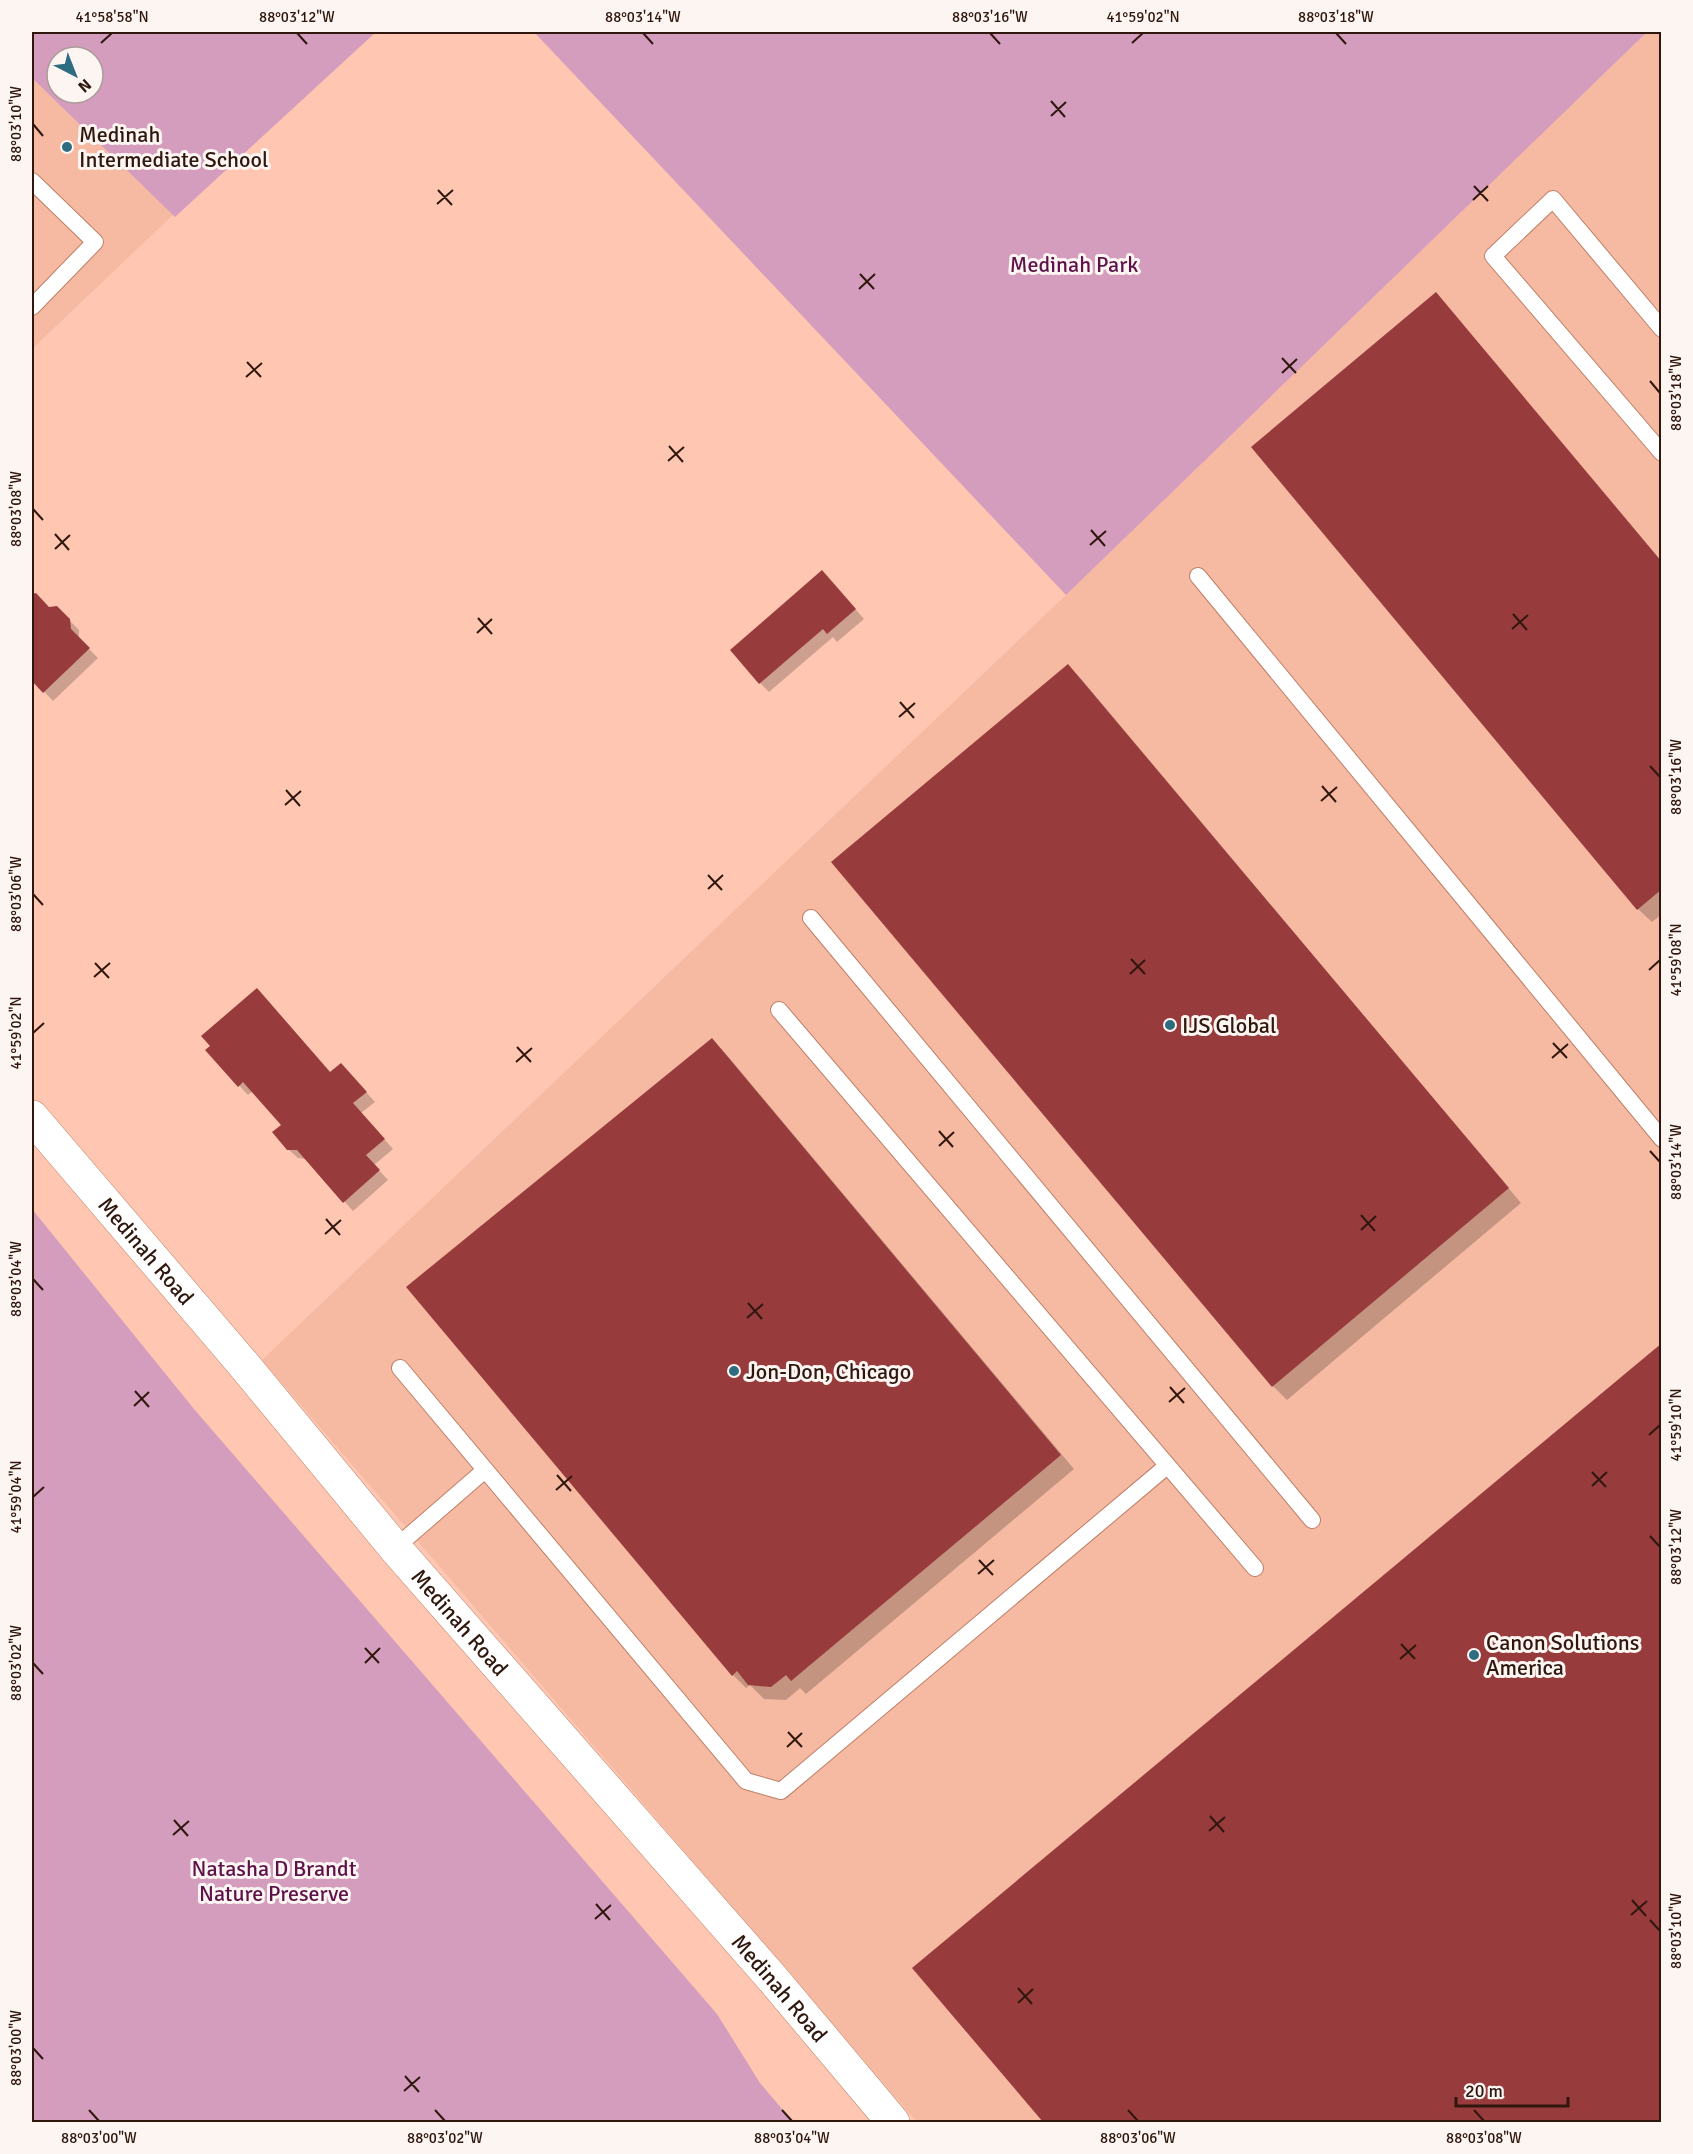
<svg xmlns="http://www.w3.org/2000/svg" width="1693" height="2154" font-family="Signika,sans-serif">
<rect width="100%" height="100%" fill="#ffc7b2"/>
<path fill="#f6b9a2" d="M1647,32H1661V2122H917L262,1360L1066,595Z
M32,78L173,215L32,349Z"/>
<path fill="#d49dbe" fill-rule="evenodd" d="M32,32H376L175,217L32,78ZM57,57H93V93H57Z
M534,32H1647L1066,595Z
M32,1209L194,1409L717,2014L760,2083L793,2122H32Z"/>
<path fill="#0003" d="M1662,562V914L1652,922L1638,909Z
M831,581L864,619L837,642L833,637L769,692L760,683Z
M32,595H35L49,608H57L79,630V639L98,658L53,701L32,679Z
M1068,666L1082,680L1521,1203L1287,1400L1273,1386Z
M266,999L331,1073L350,1074L375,1102L361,1113L393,1149L374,1165L388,1180L353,1211L306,1159L298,1158L288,1149L283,1125L253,1091L248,1095L207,1051Z
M712,1040L726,1054L1074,1469L806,1694L800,1688L786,1700L764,1699L750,1685L746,1688L733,1675Z
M1662,1345V2122H1045L914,1968Z"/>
<path fill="#983b3d" d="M1436,292L1662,562V889L1637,910L1251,447Z
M822,570L856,609L827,634L823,629L759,684L730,650Z
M36,593L49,607L57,606L70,619L71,629L90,648L43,693L32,681V594Z
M1068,664L1509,1188L1272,1387L831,862Z
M257,988L330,1072L341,1063L367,1092L353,1103L385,1139L366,1155L380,1170L343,1203L297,1150H287L272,1132L281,1125L243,1082L238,1087L205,1050L210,1046L201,1036Z
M712,1038L1061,1455L791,1681L786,1675L771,1687L748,1685L737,1671L732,1676L406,1287Z
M1662,1343V2122H1043L912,1968Z"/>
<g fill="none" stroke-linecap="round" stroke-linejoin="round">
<g stroke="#be7f66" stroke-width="18">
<path id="lane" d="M32,181L95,242L32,307
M1662,329L1553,199L1493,256L1662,453
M1198,576L1662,1139
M811,918L1312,1520
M779,1010L1255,1568
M400,1368L746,1781L781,1791L1167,1466
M395,1548L485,1470"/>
</g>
<g stroke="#be7f66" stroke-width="34">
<g id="secondary">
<path id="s1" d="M32,1117L244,1365L395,1548L772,1978L893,2122"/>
</g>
</g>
<use href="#lane" stroke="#fff" stroke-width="16"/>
<use href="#secondary" stroke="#fff" stroke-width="33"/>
</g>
<path fill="none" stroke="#30170e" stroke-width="2" d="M297,33L307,44M643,33L653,44M990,33L1000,44M1336,33L1346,44M101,43L112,33M1132,43L1143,33M1051,101L1065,117M1051,116L1066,102M33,124L43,136M1474,186L1488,201M438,190L452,205M1473,200L1488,186M437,204L453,190M860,274L874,289M859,289L875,274M1282,358L1296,373M247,362L261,377M1282,373L1297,359M246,377L262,363M1650,381L1660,393M669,446L683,462M668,461L684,447M33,509L43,520M1091,530L1105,546M55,534L69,550M1090,545L1106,531M55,549L70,535M1513,614L1527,630M478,618L492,634M1512,629L1528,615M477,633L492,619M900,702L914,718M899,717L915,703M1650,766L1660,777M1322,786L1336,802M286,790L300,806M1321,801L1337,787M285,805L301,791M708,875L722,890M708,889L723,875M33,894L43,905M1131,959L1145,974M95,963L109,978M1649,970L1660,960M1130,974L1145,960M94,977L110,963M33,1033L44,1023M1553,1043L1567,1058M517,1047L531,1062M1552,1058L1568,1044M516,1062L532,1048M939,1131L953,1147M939,1146L954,1132M1650,1151L1660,1162M1361,1215L1375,1231M326,1219L340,1235M1361,1230L1376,1216M325,1234L341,1220M33,1279L43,1290M748,1303L762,1319M747,1318L763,1304M1170,1387L1184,1403M135,1391L149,1407M1169,1402L1185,1388M134,1406L149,1392M1649,1435L1660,1425M1592,1472L1606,1487M557,1475L571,1491M1592,1486L1607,1472M556,1490L572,1476M33,1497L44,1487M1650,1536L1660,1547M979,1560L993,1575M978,1574L994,1560M1401,1644L1415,1659M365,1648L379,1663M1400,1659L1416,1645M33,1663L43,1674M365,1663L380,1648M788,1732L802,1747M787,1747L802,1733M1210,1816L1224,1832M174,1820L188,1836M1209,1831L1225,1817M173,1835L189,1821M1632,1900L1646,1916M596,1904L610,1920M1631,1915L1647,1901M595,1919L611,1905M1650,1920L1660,1931M1018,1988L1032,2004M1018,2003L1033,1989M33,2048L43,2059M405,2076L419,2092M404,2091L420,2077M89,2110L99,2121M435,2110L445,2121M782,2110L792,2121M1128,2110L1138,2121M1474,2110L1484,2121"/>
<g fill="#2d6c81" stroke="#fcf5f2" stroke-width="2">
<circle cx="67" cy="147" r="6"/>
<circle cx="1170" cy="1025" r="6"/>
<circle cx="734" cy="1371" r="6"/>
<circle cx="1474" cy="1655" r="6"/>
</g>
<g text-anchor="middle" stroke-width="6" stroke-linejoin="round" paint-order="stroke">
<g font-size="22" fill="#30170e" stroke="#fcf5f2" text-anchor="start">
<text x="79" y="142">Medinah<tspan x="79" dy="25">Intermediate School</tspan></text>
<text x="1182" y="1033">IJS Global</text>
<text x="746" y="1379">Jon-Don, Chicago</text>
<text x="1486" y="1650">Canon Solutions<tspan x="1486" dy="25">America</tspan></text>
</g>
<g font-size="22" fill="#5f1249" stroke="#fcf5f2">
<text x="1074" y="272">Medinah Park</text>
<text x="274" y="1876">Natasha D Brandt<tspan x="274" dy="25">Nature Preserve</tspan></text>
</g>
<g font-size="22" fill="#30170e" stroke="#fcf5f2">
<text dy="8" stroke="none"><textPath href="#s1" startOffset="176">Medinah Road</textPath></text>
<text dy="8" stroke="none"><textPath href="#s1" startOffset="662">Medinah Road</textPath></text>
<text dy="8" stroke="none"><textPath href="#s1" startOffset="1148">Medinah Road</textPath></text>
</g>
</g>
<rect width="1693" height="2154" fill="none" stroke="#fcf5f2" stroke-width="66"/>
<g transform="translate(75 75) rotate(138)"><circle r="28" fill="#fcf5f2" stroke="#aa9c97" stroke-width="1.5"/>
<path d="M0-4.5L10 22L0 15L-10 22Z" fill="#2d6c81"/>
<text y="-9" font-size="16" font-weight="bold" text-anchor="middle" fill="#30170e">N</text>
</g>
<path d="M1456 2097v9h112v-9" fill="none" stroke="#30170e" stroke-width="3"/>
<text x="1465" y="2097" font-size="18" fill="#30170e" stroke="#fcf5f2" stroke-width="4.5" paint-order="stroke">20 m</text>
<rect x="33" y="33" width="1627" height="2088" fill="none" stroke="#30170e" stroke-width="2"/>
<g font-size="15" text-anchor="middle" fill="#30170e">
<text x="112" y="22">41°58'58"N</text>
<text x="297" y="22">88°03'12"W</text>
<text x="643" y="22">88°03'14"W</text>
<text x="990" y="22">88°03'16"W</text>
<text x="1143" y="22">41°59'02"N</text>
<text x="1336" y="22">88°03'18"W</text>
<text transform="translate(16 124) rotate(-90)" y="5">88°03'10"W</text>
<text transform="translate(1676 393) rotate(-90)" y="5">88°03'18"W</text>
<text transform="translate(16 509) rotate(-90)" y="5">88°03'08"W</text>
<text transform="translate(1676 777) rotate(-90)" y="5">88°03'16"W</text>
<text transform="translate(16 894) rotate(-90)" y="5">88°03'06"W</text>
<text transform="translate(1676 960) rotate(-90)" y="5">41°59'08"N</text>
<text transform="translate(16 1033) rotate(-90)" y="5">41°59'02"N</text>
<text transform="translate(1676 1162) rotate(-90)" y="5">88°03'14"W</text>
<text transform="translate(16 1279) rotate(-90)" y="5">88°03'04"W</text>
<text transform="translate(1676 1425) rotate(-90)" y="5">41°59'10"N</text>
<text transform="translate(16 1497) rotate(-90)" y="5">41°59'04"N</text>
<text transform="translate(1676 1547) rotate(-90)" y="5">88°03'12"W</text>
<text transform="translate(16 1663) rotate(-90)" y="5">88°03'02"W</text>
<text transform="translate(1676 1931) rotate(-90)" y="5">88°03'10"W</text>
<text transform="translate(16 2048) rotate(-90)" y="5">88°03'00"W</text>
<text x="99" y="2143">88°03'00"W</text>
<text x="445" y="2143">88°03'02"W</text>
<text x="792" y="2143">88°03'04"W</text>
<text x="1138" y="2143">88°03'06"W</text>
<text x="1484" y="2143">88°03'08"W</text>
</g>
</svg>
